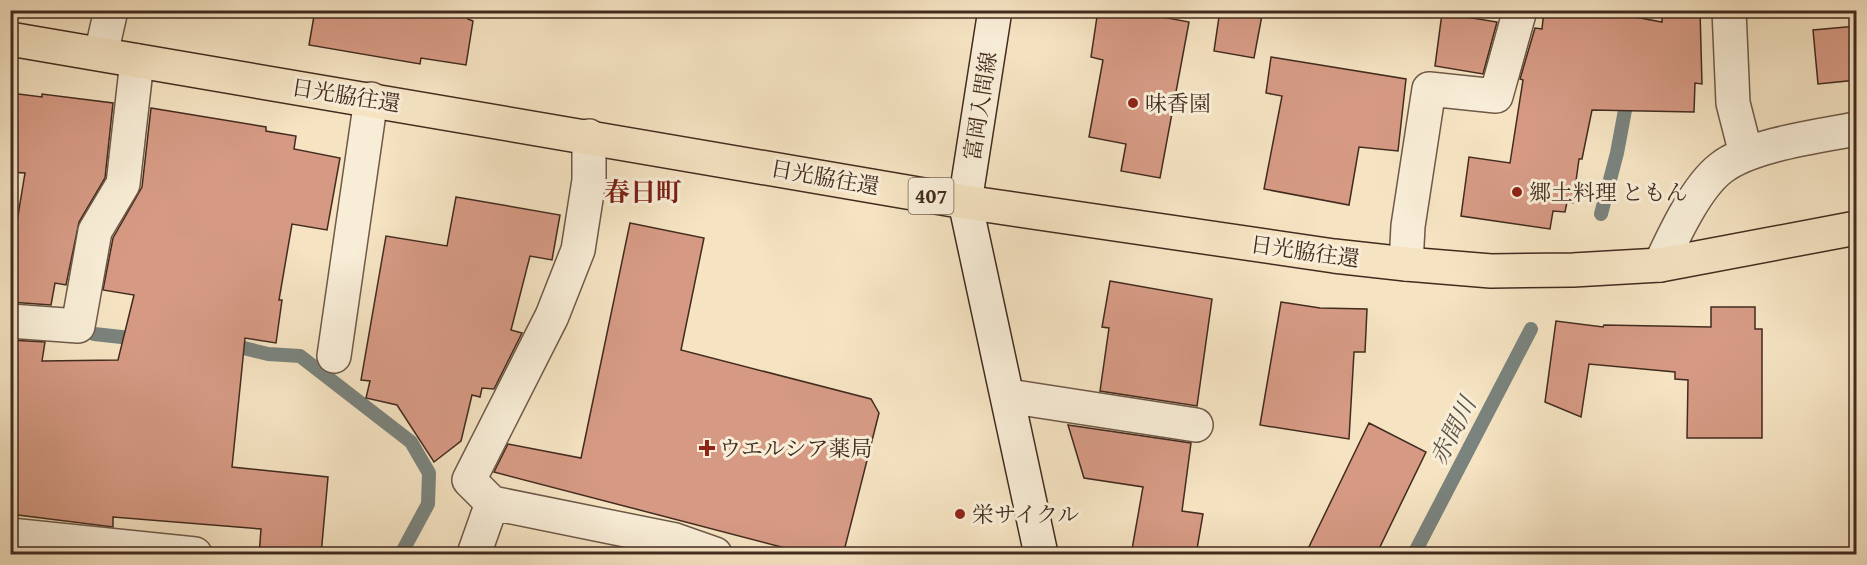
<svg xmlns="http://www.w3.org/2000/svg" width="1867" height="565" font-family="'Gentium Book Plus','Noto Serif JP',serif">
<rect width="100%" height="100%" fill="#f5e3c2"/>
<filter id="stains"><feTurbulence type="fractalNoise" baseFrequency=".00333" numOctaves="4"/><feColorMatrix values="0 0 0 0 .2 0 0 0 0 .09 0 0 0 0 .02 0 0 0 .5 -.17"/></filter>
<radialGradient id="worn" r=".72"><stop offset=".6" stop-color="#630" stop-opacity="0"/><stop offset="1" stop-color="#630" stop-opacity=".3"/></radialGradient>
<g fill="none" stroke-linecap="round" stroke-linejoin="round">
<path stroke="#7a837d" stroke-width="14" d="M1601,214L1617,153L1628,94
M94,334L140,339
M227,344L268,354L300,356L411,442L429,473L428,504L401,554
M1414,554L1531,329"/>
</g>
<path fill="#d69a84" stroke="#422b1f" stroke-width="1.5" d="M315,10H470L468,19L473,21L466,65L421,58L420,64L309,45Z
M1098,10H1126L1189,22L1160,178L1121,171L1126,144L1089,137L1103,60L1091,57Z
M1220,10H1263L1254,58L1214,51Z
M1544,10H1597L1662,22V10H1700L1702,84L1695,83L1694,112L1592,110L1582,159H1579L1573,203L1567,202L1565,212L1553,211L1550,229L1461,216L1469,157L1510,163L1523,80L1520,79L1535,28L1542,29Z
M1442,13L1497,22L1483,74L1435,66Z
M1857,26V80L1818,84L1813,30Z
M1271,57L1406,79L1398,151L1359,147L1349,205L1264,189L1282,96L1266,93Z
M10,93L42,97V94L113,103L105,178L79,222L66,285L55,283L51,305L10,302V264L25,173L10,172Z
M151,108L266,127V131L296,136L294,149L340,158L327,230L292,224L279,300H282L276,343L245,338L232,467L328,477L321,555H259L261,529L113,517V527L10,514V340L45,342L42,361L118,360L134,295L103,290L113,238L142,187Z
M456,197L560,215L552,260L530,256L511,330L522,333L494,389L482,388L480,397L472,395L461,441L434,462L397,405L366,398L370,381L361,380L386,236L447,246Z
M630,223L704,238L681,350L871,399L879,413L843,555H812L494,472L508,444L581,458Z
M1110,281L1212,299L1197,406L1100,391L1109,328L1102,327Z
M1281,302L1320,308L1367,309L1365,352H1354L1349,439L1260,425Z
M1711,307H1755V329H1762V438H1687L1688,380L1675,379V372L1589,364L1581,417L1545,402L1556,321L1603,327L1604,325L1711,327Z
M1369,423L1426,452L1376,555H1305Z
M1068,425L1191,443L1182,511L1203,514L1196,555H1131L1143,487L1084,478Z"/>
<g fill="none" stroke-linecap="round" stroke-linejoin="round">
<g stroke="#6f5948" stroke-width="36">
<path id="street" d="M1729,10L1733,103L1746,154
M101,54L111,10
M589,136V180L578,250L552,316L469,480L492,503L675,540L715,554
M1406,264L1408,226L1429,89L1496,96L1520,10
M1660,265C1673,237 1696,187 1721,168C1750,145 1819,136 1856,129
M10,321L78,326L95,231L123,184L137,61
M334,356L371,99
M1008,396L1196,425
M10,535L195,554
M474,554L492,503"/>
</g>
<g stroke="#422b1f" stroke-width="36">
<path id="secondary" d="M995,10L965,202L1041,554"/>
</g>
<g stroke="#422b1f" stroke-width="36">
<path id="highway" d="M10,39L965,202L1334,256L1406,264L1491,271L1573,270L1660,265L1856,228"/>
</g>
<use href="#street" stroke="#f8edd7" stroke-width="33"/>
<use href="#secondary" stroke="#f8edd7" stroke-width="33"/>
<use href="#highway" stroke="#f5e3c2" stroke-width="33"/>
</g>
<g fill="#8f2418" stroke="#f8edd7" stroke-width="2">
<circle cx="1133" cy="103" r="6"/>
<circle cx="1517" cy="192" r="6"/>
<path d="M704 439h6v6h6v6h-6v6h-6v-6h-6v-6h6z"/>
<circle cx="960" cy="514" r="6"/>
</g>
<g text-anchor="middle" stroke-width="6" stroke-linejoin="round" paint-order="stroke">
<rect fill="#f8edd7" stroke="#796556" stroke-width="1.5" x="908.5" y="178" width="45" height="36" rx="4.5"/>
<g font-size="21" font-weight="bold" fill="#422b1f">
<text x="931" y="203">407</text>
</g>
<g font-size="22" fill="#422b1f" stroke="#f8edd7">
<text transform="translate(346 95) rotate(9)" y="8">日光脇往還</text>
<text transform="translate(980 106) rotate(-81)" y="8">富岡入間線</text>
<text transform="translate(825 177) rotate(10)" y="8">日光脇往還</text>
<text transform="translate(1305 251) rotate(8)" y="8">日光脇往還</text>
</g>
<g font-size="22" fill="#422b1f" stroke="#f8edd7" text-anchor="start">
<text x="1145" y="111">味香園</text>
<text x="1529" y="200">郷土料理 ともん</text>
<text x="719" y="456">ウエルシア薬局</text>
<text x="972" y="522">栄サイクル</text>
</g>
<g font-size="24" font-style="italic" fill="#595046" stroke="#f8edd7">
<text transform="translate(1453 431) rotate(-63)" y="8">赤間川</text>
</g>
<g font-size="26" font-weight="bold" fill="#7a1f14" stroke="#f8edd7">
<text x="643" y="201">春日町</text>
</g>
</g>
<rect width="1867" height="565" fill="none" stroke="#f5e3c2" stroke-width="36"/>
<rect x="12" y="12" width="1843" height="541" fill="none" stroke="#422b1f" stroke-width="3"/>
<rect x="18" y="18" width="1831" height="529" fill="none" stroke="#422b1f" stroke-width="1.5"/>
<rect width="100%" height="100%" filter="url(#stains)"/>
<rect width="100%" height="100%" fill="url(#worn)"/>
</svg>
